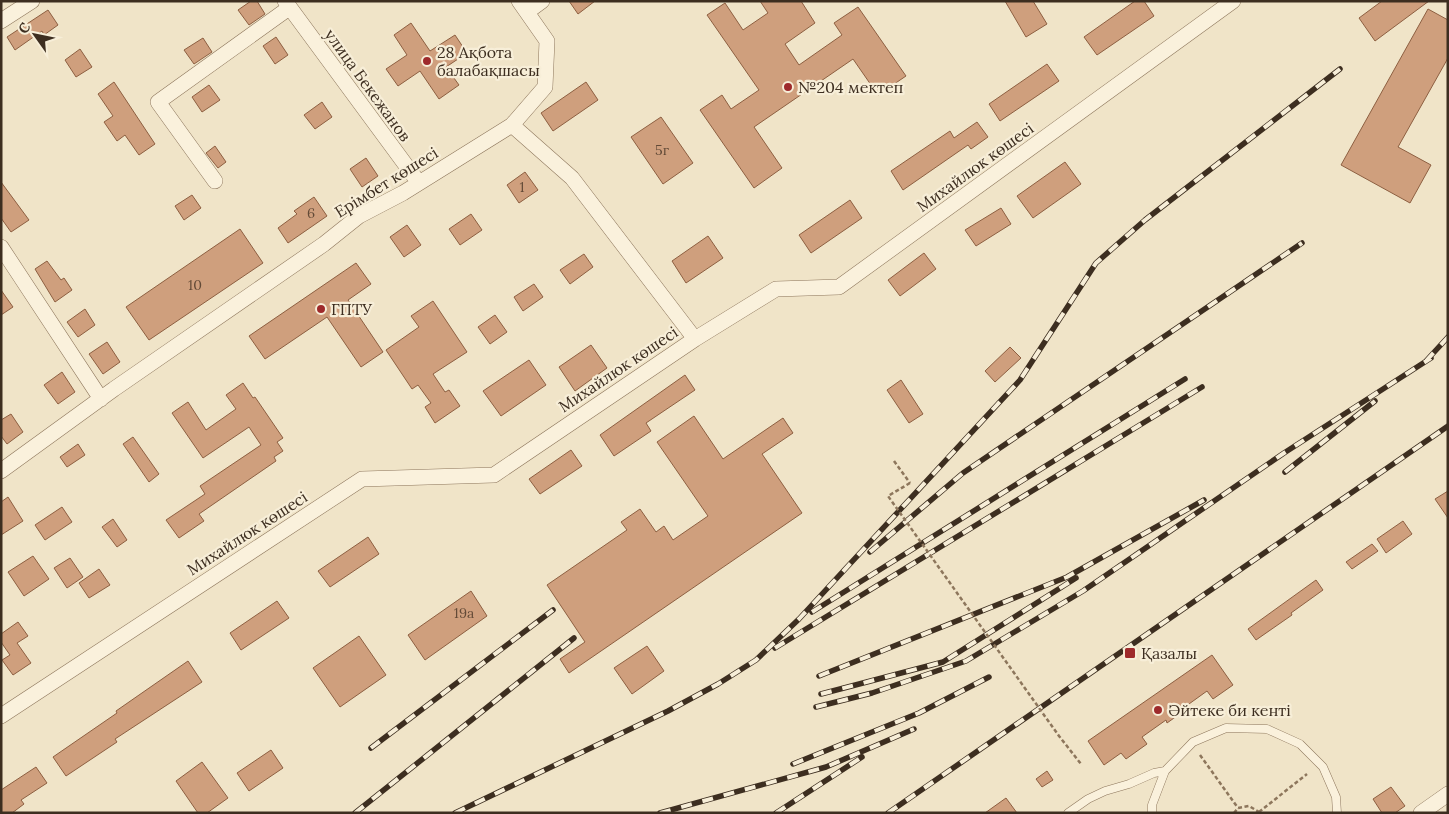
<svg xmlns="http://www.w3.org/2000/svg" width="1449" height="814" font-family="Lora,serif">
<rect width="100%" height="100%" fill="#f0e4c8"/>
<path fill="#cf9f7d" stroke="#8d5f41" d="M251,1H257L265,14L249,25L238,10Z
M569,1H595L578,14Z
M760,1H801L815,23L785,44L799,65L842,35L834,23L858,7L906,76L878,95L853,59L754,127L782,168L754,188L700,110L722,95L731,109L759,90L707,15L725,3L743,30L768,13Z
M1005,1H1033L1047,24L1026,37Z
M1135,1H1144L1154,16L1097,55L1084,37Z
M1382,1H1429L1375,41L1359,18Z
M1428,9L1448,20V58L1398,147L1431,165L1410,203L1341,165Z
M48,10L58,25L44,35L42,31L15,50L7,37Z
M411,23L430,51L455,35L467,53L446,67L459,85L439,99L420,71L398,86L386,69L407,55L394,35Z
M276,37L288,55L275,64L263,46Z
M203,38L212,52L194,64L184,50Z
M80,49L92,67L76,77L65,60Z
M1047,64L1059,81L1000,121L989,104Z
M114,82L155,144L139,155L125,135L117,141L104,122L113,116L98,94Z
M586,82L598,100L553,131L541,113Z
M209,85L220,100L202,112L192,97Z
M322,102L332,117L315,129L304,115Z
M661,117L693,163L663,184L631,137Z
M977,122L988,137L971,149L968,145L903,190L891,171L950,131L954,138Z
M215,146L226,162L218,168L206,153Z
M366,158L378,176L362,187L350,169Z
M1065,162L1081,184L1033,218L1017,196Z
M525,172L538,190L519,203L507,185Z
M1,182L29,220L11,232L1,218Z
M192,195L201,208L184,220L175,206Z
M314,197L327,216L288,243L278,228L297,214L294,211Z
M850,200L862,218L811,253L799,235Z
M1001,208L1011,224L976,246L965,230Z
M471,214L482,230L460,245L449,229Z
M407,225L421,245L404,257L390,237Z
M240,229L263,263L149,340L126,307Z
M708,236L723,258L686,283L672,261Z
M924,253L936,269L900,296L888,280Z
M584,254L593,267L570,284L560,270Z
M47,261L61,280L64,278L72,290L55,302L35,269Z
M356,263L371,284L348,300L383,352L361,367L327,317L265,359L249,336Z
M534,284L543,297L523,311L514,297Z
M1,290L13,307L1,315Z
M433,301L467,352L433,374L445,392L449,390L460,406L435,423L425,407L431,403L418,385L412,389L386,350L419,327L411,316Z
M85,309L95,325L78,337L67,322Z
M495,315L507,332L490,344L478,327Z
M107,342L120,362L103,374L89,354Z
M591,345L607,368L575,391L559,367Z
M1010,347L1021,358L995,382L985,371Z
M529,360L546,385L501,416L483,391Z
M62,372L75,392L58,404L44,385Z
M685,375L695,390L646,423L651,431L614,456L600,435Z
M901,380L923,414L909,423L887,390Z
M243,383L253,398L255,397L283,438L277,442L283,451L274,457L276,461L199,514L204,521L179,538L166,520L205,494L200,486L261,445L249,427L203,458L172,413L188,402L206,430L236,409L226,395Z
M11,414L23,432L7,444L1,436V420Z
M694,416L723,459L783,418L793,433L762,454L802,513L569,673L560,659L585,642L547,585L627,530L621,522L640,509L656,532L664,526L673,540L708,516L657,442Z
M133,437L159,474L149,482L123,444Z
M78,444L85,455L67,467L60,457Z
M571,450L582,466L540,494L529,479Z
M1448,491V518L1435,499Z
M8,497L23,521L1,535V502Z
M62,507L72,522L45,540L35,525Z
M113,519L127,540L117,547L102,527Z
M1403,521L1412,534L1386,553L1377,539Z
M368,537L379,554L330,587L318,571Z
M1372,544L1378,551L1352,569L1346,562Z
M33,556L49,579L24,596L8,572Z
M70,558L83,577L67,588L54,568Z
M99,569L110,585L89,598L79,583Z
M1316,580L1323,590L1291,613L1292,615L1256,640L1248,629Z
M471,591L487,616L425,660L408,635Z
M277,601L289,618L241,650L230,633Z
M18,622L28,636L17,643L31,663L13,675L2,660L10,655L1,642V634Z
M359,636L386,675L340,707L313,668Z
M647,646L664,671L632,694L614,668Z
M1212,655L1233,685L1213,699L1207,691L1182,709L1184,711L1167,723L1166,720L1142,737L1147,744L1126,759L1121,753L1104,765L1088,741Z
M188,661L202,682L115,739L117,742L66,776L53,757L117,713L116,711Z
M271,750L283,768L249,791L237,773Z
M202,762L228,798L207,813H198L176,781Z
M36,767L47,783L21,800L24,804L12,813H1V790Z
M1047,771L1053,780L1042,787L1036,779Z
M1391,787L1405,806L1395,813H1382L1373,799Z
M1006,798L1017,813H985Z"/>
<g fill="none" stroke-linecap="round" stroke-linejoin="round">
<g stroke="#8d765c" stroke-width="9">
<path id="lane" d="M1068,813L1088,799L1105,791L1129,784L1154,773L1165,771
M1152,813V805L1165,771L1193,742L1226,728L1267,729L1300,744L1323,767L1336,797L1337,813"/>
</g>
<g stroke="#8d765c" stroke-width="16">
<path id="street" d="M285,1L419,183
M527,12L542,1
M1,21L32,1
M512,125L545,87L547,41L519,1
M215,181L158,102L289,8
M1,247L101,399
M1,471L114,389L324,244L359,216L403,193L512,125L572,178L695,339
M1,716L362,479L494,475L695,339L776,289L839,287L1233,1
M1421,813L1448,794"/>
</g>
<path stroke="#8d765c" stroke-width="2.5" stroke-dasharray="4 2.5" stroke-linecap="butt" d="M894,461L910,483
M1200,755L1238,808
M1259,812L1307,774
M1234,813L1238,808L1249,806L1259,812"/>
<use href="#lane" stroke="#faf1dc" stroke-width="8"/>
<use href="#street" stroke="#faf1dc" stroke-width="15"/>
<g stroke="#3d2e20" stroke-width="5.5">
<path id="rail" d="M1426,361L1448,337
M1285,472L1375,401
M870,552L963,473L1302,243
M812,612L1185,379
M775,648L1202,387
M819,676L1067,577L1204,500
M821,694L943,662L1076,578
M816,707L872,693L966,661L1083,591L1284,453L1431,358
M371,748L553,610
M793,764L919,713L989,677
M355,813L574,638
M455,813L668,711L718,684L756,660L799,619L1020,380L1096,263L1145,220L1340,69
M660,813L826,767L914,729
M776,813L862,757
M888,813L1448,426"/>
</g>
<use href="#rail" stroke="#f7eed8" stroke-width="4" stroke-dasharray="11" stroke-linecap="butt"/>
<path stroke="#8d765c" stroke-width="2.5" stroke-dasharray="4 2.5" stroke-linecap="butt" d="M910,483L888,496L1059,736L1081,764"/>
</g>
<g fill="#9e2a2b" stroke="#f7eed8" stroke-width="2">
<circle cx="427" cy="61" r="5"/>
<circle cx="788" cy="87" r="5"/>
<circle cx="321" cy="309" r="5"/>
<rect x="1124" y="647" width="12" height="12" rx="2.5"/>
<circle cx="1158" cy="710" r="5"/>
</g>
<g text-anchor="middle" stroke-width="4.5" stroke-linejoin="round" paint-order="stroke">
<g font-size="14" fill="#624a37">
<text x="662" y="155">5г</text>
<text x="522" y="192">1</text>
<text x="311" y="218">6</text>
<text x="195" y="290">10</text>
<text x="464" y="618">19а</text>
</g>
<g font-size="16" fill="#3d2e20" stroke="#f7eed8" text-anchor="start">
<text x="437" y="58">28 Ақбота<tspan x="437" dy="18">балабақшасы</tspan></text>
<text x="798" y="93">№204 мектеп</text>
<text x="331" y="315">ГПТУ</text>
<text x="1141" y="659">Қазалы</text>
<text x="1168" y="716">Әйтеке би кенті</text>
</g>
<g font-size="16" fill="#3d2e20" stroke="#f7eed8">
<text transform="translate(368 85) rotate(54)" y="6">улица Бекежанов</text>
<text transform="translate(975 167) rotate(-36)" y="6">Михайлюк көшесі</text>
<text transform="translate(386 182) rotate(-32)" y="6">Ерімбет көшесі</text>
<text transform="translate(618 369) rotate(-34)" y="6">Михайлюк көшесі</text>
<text transform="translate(247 533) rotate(-33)" y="6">Михайлюк көшесі</text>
</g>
</g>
<rect width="1449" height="814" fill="none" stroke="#3d2e20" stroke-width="5"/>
<g transform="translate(35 35) rotate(303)" stroke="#f7eed8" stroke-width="4" paint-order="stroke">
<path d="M0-4L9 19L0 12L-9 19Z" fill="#3d2e20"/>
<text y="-8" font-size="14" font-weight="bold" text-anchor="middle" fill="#3d2e20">С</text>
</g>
</svg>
